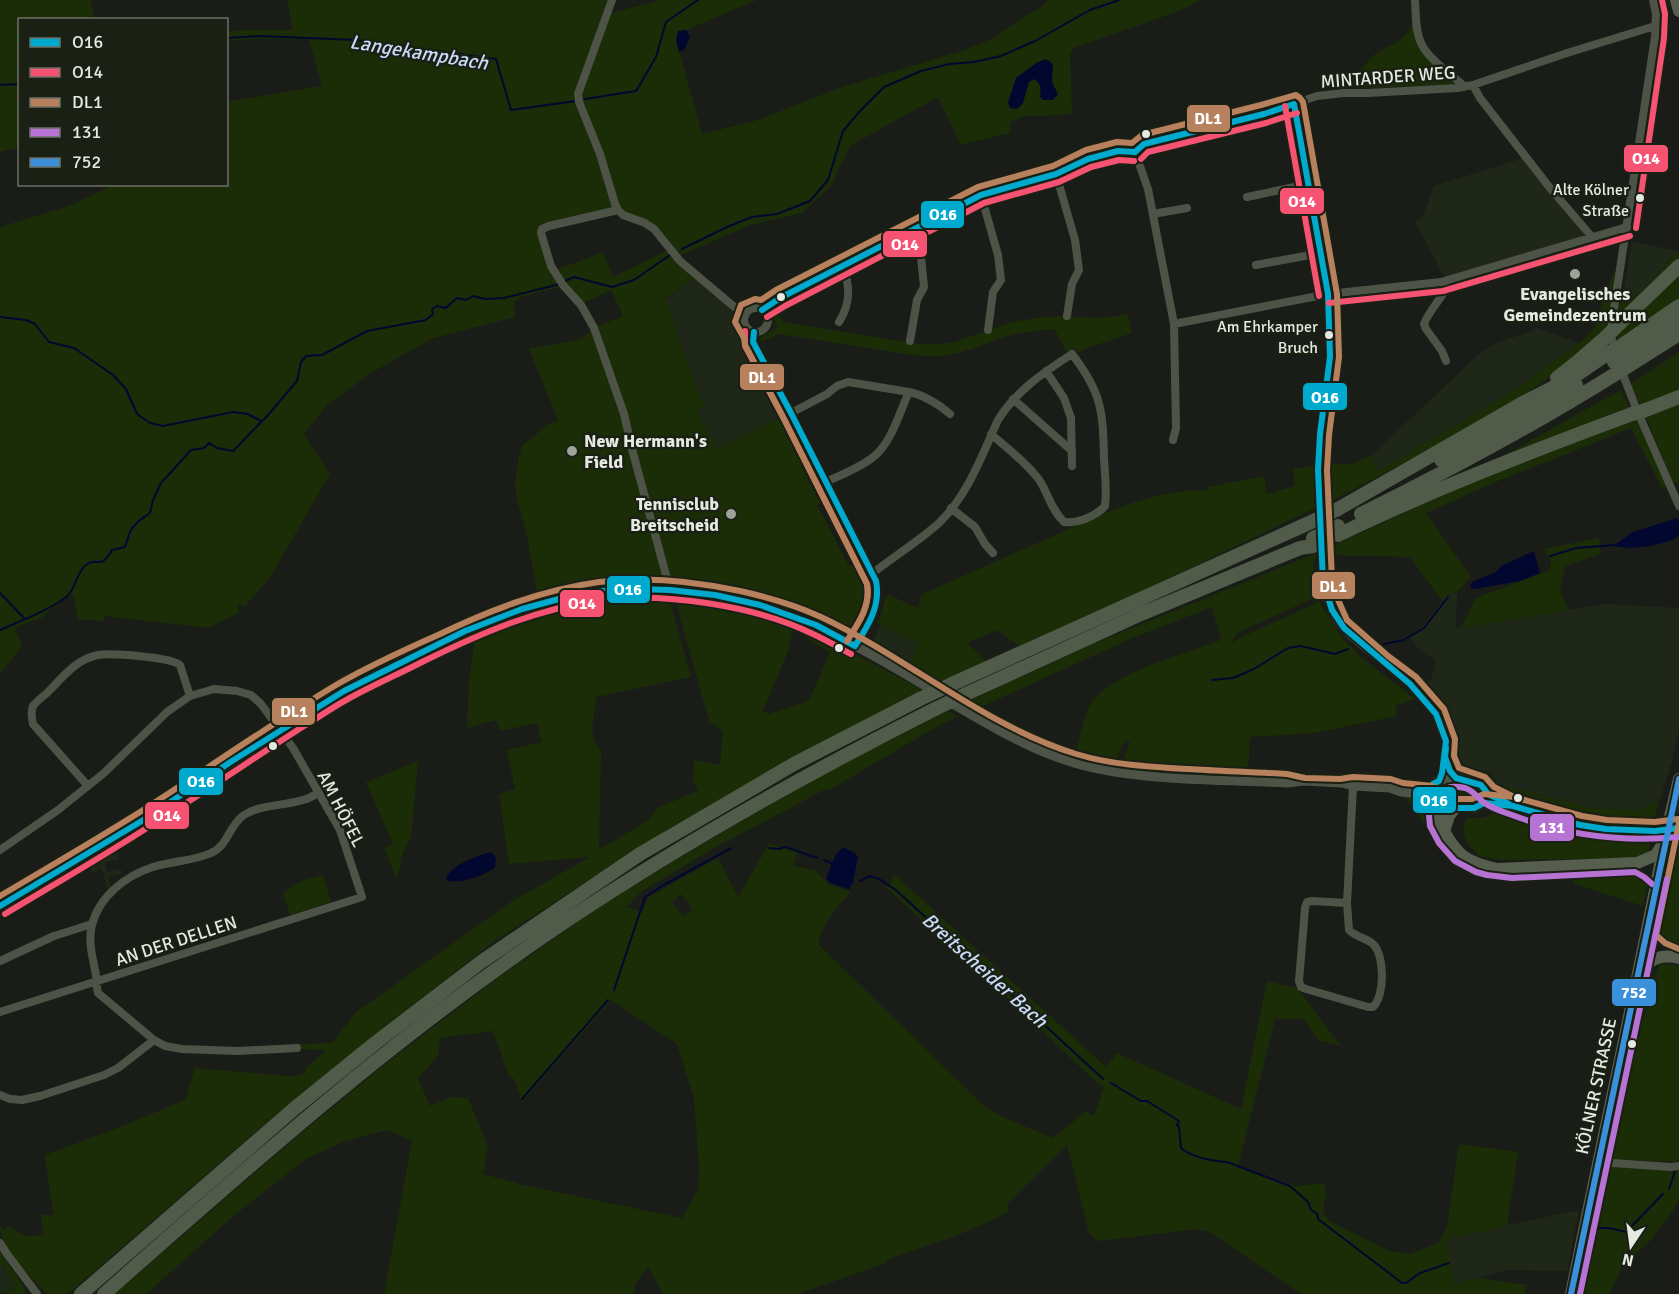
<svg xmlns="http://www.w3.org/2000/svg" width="1679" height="1294" font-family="Signika,sans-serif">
<rect width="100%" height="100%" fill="#1a1d17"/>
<path fill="#1f2818" d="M1524,158L1586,235L1445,278L1415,222L1423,216L1434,186Z
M1632,242L1679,251L1625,309L1624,292Z
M695,279L732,309L749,343L747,352L760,380L772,386L786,414L717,449L697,411L705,407L700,397L665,299L671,297L690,280Z
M1536,328L1579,343L1520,386L1490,405L1378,472L1372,455L1478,355L1496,343L1533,331Z
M1457,592L1456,628L1606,604L1679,608V729L1672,761L1660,800L1637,810L1593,808L1495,783L1496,779L1492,777L1491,772L1455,765L1456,728L1450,729L1437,703L1426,690L1434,671L1435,660L1417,647L1409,637L1418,633L1442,601L1440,598Z
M880,625L919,644L911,663L875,645L874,639Z
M117,851L119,859L105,862L107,872L121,869L122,874L108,877L113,891L109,894L102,870L100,869L93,873L88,864L100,857Z
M1579,1210L1567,1271L1506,1270L1454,1285L1439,1291L1446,1238Z
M2,1265L16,1287L0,1294V1266Z"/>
<path fill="#1b2d07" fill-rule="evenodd" d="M0,0H91L94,19L20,20L19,147L0,152Z
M287,0H609L574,99L580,98L609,14L661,0H757L686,30L678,32L676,40L702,134L758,120L839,88L965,50L989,40L1041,7L1048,0H1201L1179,11L1074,48L1070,55L1072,113L1063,115L1026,116L1010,122V133L961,145L938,97L850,146L831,186L802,213L750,225L679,256L655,225L613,209L538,227L551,274L555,279L558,287L521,297L514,302L515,317L433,338L371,373L326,406L304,434L330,474L269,579L244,607L239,604L237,606L240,612L209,628L104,616V621L78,619L73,594L48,611L43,617L15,627L22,646L0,674V227L72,205L113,185L226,184L227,102L322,86L309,39H248L227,41V32L245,30H293Z
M1414,20L1417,37L1453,79L1452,84L1373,88L1345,87L1375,54L1398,42L1408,33Z
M668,250L695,279C684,283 676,294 665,299L700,397L705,407L697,411L717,449L786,414L810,461L801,466L820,503L817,505L849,566L862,559C870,578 881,600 865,617C861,622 855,626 851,630L813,613L765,599L718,589L670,583L663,576L598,580L537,591L527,537L516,495L515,485L519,456L522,446L547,425L558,420L529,349L582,339L595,327L623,316L611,290L583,303L566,285L556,270L603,252L613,277Z
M1679,251V261L1617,320L1621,295L1624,292L1637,296Z
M1679,271V301L1619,341L1616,335Z
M1614,272L1616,275L1608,327L1576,358L1520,398L1402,464L1327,503L1328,464H1352L1372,455L1378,471L1490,405L1520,386L1579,343L1591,332L1596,324L1605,292Z
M776,309L783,322L919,344H942L955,342L1012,322L1036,318L1060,316L1095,318L1113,317L1128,314L1132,333L1087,348L1078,353L1074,348L1068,353L1054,329C1036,331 1019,332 1002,338C970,349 956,358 920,356L778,334L762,342L760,338L778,327L770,312Z
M1679,352V393L1641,406L1631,384Z
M1621,390L1631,410L1487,465Z
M1679,402V487L1677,482L1673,483L1646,417Z
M1637,419L1667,486L1662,488L1631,428L1498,481L1426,513L1471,577L1457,592L1440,598L1410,557L1328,555V548L1478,479Z
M1313,466L1315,508L1141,592L1019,646L997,630L967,643L987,662L936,684L893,659L875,647V645L910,662L919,644L877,623L881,614L885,598L889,595L918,608L921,596L925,593C967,574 1009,556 1051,537C1102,515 1151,489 1208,490V487L1264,476L1267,494L1295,486L1293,469Z
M1599,538L1601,554L1565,566L1560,590L1568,610L1461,628L1476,598L1550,570L1551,560L1544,549Z
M1317,553L1313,564L1318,596L1237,633L1230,645L1239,638L1319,602L1343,639L1361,657L1415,699L1396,706L1397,716L1314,733L1250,737L1248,772L1176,770L1121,764L1130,743L1125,740L1115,762L1076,754C1079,741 1084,716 1090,705C1111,672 1185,654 1221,640L1212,607L1130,639L981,707L969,701L1095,643Z
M674,595L707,599L750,608L796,624L793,628L788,651L763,711L769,714L809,701L830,652L814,643L801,633L803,626L825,644L855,654L924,691L793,758L670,828L493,942L274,1116L68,1294H47C31,1277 0,1249 0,1225L5,1230L8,1226L26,1236L43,1235L41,1215H53L45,1155L115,1129L185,1100L195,1068L290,1076C297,1075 305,1076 306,1068L326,1050L299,1049V1044L332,1043L355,1013L514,900L590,857L509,864L499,794L515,789L507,750L542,742L537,723L500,731L496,720L467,728L469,681L474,646L473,637C513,621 551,607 594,602C618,599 644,599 669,598L691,677L596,697C595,716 586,736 601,751L599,850L650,819L657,808L698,791L693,782L694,760L720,765L723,731L709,721Z
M948,711L958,717L943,723L831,789L824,790L714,848L642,891L627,907L643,912L648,898L654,894L718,858L738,897L769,844L798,851L793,865L816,871L828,884L851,892C836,908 823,922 818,944L983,1105L1007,1119L1053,1138L1086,1111L1094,1116L1104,1087L1099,1085L987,978L953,950L886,887L890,884L894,874L1106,1067L1117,1053L1241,1109L1267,981L1297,988L1341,1046L1318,1040L1304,1019H1275L1238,1166L1295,1186L1324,1183L1326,1193L1323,1213L1329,1221L1389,1251L1410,1254L1438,1243L1447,1227L1459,1144L1518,1152L1507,1226L1446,1239L1454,1285L1478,1278L1527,1285L1525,1294H1301L1210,1232L1198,1229L1097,1241L1089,1234L1067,1145L1007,1204L1009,1212L958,1235L886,1260V1263L798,1294H663L648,1267L635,1285L634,1294H384L412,1141L387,1130L343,1142L306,1159L237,1213L146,1294H115L293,1140L388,1062L499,977L610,900L718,835L843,763ZM681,894L693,910L684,917L672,902ZM611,1000L677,1044L694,1098L699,1168L698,1189L682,1218L523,1185L483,1174L488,1147L468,1098L451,1097L430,1106L418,1078L438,1056L440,1038L493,1031L509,1076L514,1079L522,1102Z
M418,761L411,836L402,855L397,880L384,848L393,844L366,782Z
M1453,781L1476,787L1485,795L1484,799C1470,807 1455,804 1441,801L1435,794C1438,785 1444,784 1453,781Z
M1495,783L1593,808L1637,810L1660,800L1653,821H1616L1576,812L1518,792L1505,791Z
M1406,796L1418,798L1426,805L1430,831H1426V827L1406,798Z
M1495,812L1590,835L1623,838L1651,837L1648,853L1638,858L1501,860L1479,856L1467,843L1463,829L1467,818H1484Z
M1679,835V950C1664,947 1663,942 1657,929Z
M1640,869L1644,872L1648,878L1643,906L1575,884L1569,873Z
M323,875L331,902L290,915L283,893L302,881Z
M1660,963L1679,966V1162L1610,1159L1636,1038L1649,1004L1656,973Z
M1610,1165L1679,1169V1200L1671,1214L1652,1239L1622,1266L1610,1294H1579L1606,1168Z
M0,1252L24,1287L26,1294H3L16,1287L3,1265L0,1266Z"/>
<path fill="#02072f" d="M686,30L690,37L684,50L679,52L676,40L678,31Z
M1046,59L1053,64L1052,82L1058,94L1053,100H1043L1040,97C1041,89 1041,83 1034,79L1029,82L1023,103L1017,109L1010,108L1008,102L1016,78L1036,63Z
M1677,518L1679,522V536C1675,538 1670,541 1666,542C1655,546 1623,551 1614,545L1633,532Z
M1534,551L1540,573L1520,581L1474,589L1470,587L1472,582L1496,572L1501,566Z
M843,847L855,853L858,857L853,882L849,889L830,883L826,878L836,854Z
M491,852L496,858L495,867C485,876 458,885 446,880C449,865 477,856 491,852Z"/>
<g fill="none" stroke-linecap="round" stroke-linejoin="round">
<path stroke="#02072f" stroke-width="2" d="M226,38L259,36L356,40L496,59L511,110L576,101
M0,85L20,84
M585,99L636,91L656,57L666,22L698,0
M682,249L727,227L752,217L777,214L810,201L828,180L843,131L860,111L884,87L921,71L949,64L974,62L1001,56L1035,41L1090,10L1119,0
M0,317L26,320L35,324L49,342L74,348L113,375L126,389L137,414L150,423L163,426L233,412L248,414L261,421
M1550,556L1576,548L1615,545
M0,593L25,619
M0,630C16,623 60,606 70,593C76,584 78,571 86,565C97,556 100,571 112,550L125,547C127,542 128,537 130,532C134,523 143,518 150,513L153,500L161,483L191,450L204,448L209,443L217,448L233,451L268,415L297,381L301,362L306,356L322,355L367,331L426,320L433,314L432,309L437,306L446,308L457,298L466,300L473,296L485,299L504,298L556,285L574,277L612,287L634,280L670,255
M1379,645L1404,640L1424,628L1448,597
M1212,680L1233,678L1254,669L1288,648L1301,646L1335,654L1348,649
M769,848L779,849L785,847L817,858
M824,860L835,865
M860,881L870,876L881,880L897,891L986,973L995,975L1000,984L1103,1079
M614,990L645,897L662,886L731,848
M1111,1083L1141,1101H1147L1179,1121L1177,1125L1179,1127L1181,1148C1193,1158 1212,1161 1227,1162L1290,1186L1308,1202L1311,1210L1317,1214L1318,1219L1402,1283H1406L1420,1273L1449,1263
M522,1099L608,1000
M1679,1162V1161
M1669,1189L1675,1171
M1595,1228H1609L1626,1232L1663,1194"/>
<path stroke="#4d5447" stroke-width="8" d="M612,0L578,94L579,102L600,154L615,204L618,210L623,215L645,223L654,229L680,261L745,316
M1415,0C1416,14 1415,30 1421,43C1428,59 1452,75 1465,87
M1473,85L1480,98L1550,188L1592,237
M1294,104L1328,294L1330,357L1320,434L1318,470L1323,581C1326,596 1330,611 1339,623C1345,632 1355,639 1363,646C1392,670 1440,699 1446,740C1448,753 1443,769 1439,781
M1135,152L1144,144L1264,114L1317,96L1344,93H1368L1457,88L1473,85L1567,53L1655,26
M1135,152L1148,189L1174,324L1176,428L1173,440
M1056,174L1075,240L1079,270L1072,284L1067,316
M981,195L998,255L1001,280L993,292L988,330
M1247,197L1309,184
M618,210L549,226L542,229L541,233L551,266L563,285L581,305L594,328L624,414L632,449L670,590
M1153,214L1187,208
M1256,265L1321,253
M744 320a12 12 0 1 1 24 0a12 12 0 1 1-24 0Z
M762,310L780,298L981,195L1056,174L1088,159L1118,151L1135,152
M839,322C851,303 850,287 843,265
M1174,324L1328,294L1441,282L1627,227
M754,332L753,342L791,413L876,581C883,604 867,627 855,646
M910,341L917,300L924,287L921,257L912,230
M1616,353L1611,337L1612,322L1655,37L1656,14L1653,0
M1446,361L1442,351L1426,329L1424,324C1430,308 1445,297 1448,280
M1620,367L1636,408L1679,506
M1046,371L1064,398L1071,418L1072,466
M909,392C923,395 939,404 950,414
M1013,399L1072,451
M791,413L827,394L837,386L848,382L909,392C899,413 892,443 872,458C859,468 841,475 826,482
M951,508L975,527L985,544L993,553
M873,573C894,556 918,542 939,523C968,495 982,455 998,420C1016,391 1044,372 1072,354C1102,393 1103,411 1104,459C1105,475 1107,491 1105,506C1096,516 1077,524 1064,522C1051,509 1049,496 1040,481C1027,463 1008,449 991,434
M1445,757L1450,771L1456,778
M88,786L33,724C32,718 30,712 33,706C36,702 42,697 47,693C62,678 76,659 98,655C112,653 170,657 180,665L190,696
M0,850L58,810L104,773L167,712L190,696L214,689L237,691L251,695L261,704L293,748L340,830L362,897L0,1012
M1347,903L1349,930C1356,937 1366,938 1373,944C1385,955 1385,996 1373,1007H1368L1306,989L1301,987L1299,981L1305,908L1307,902L1312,901L1347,903L1353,786
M0,961L54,936L92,924
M297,1048L238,1051L182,1049L165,1046L154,1040L98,993C96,985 97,978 95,970C92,955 88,940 92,925C99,896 127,875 153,867C172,861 194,861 211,853C228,846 229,825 244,815C261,804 287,806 306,799C310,798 314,795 318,793
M0,1095L10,1099L22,1100L40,1096L104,1075L118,1068L154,1040
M1598,1162L1671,1167L1679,1166
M0,1243L7,1254L37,1294"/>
<path stroke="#4d5447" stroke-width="9" d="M948,701C994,728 1041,757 1094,768C1154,781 1226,780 1287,783L1304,781L1342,783L1353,786L1390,788L1401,792L1430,795
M1404,786L1423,787L1433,784
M199,789L235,769L369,684
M0,906C49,876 99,848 148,817C212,775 276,732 342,693C358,683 376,676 393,667C418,654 442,640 468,630C549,595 626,582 713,595C795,607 867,651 937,693"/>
<path stroke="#4f5748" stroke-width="10" d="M1513,806C1508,803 1490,796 1487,794C1485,792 1484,788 1482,786C1473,778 1441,774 1433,785C1431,788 1431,792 1430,795L1437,803L1455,808H1474L1484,803L1513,806L1580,825L1606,829L1655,831L1679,828"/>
<path stroke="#565e4e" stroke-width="12" d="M1676,0L1679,11
M1437,803C1438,810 1437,817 1439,823C1441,828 1441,827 1444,831C1458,857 1469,863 1497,869L1637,863L1656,855L1662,845
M1669,821L1679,779
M1444,831L1449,816L1455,808
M1639,970C1654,958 1660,954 1679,958
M1571,1294C1602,1141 1636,989 1666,835"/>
<path stroke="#515b4a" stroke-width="14" d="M1620,323L1679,266
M1618,348L1679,306
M1621,358L1679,321
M1625,368L1679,334
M1557,378L1576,363L1606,337
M1643,411L1679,397
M1441,460L1473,444L1576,385
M1338,509L1521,404L1572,378L1610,352
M1361,514C1448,471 1534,425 1617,373
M1338,535C1434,489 1532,451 1632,414
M952,684L1309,523
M966,694L1141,614L1300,548L1313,546
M81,1294L295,1108L374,1044L481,962L640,854L794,764L920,699
M104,1294C252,1163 401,1031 566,921C684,842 808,773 935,709"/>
<path stroke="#565e4e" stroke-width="12" d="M1666,835L1669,821"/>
<path stroke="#515b4a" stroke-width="14" d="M1606,337L1620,323
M1610,352L1618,348
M1614,362L1621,358
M1617,373L1625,368
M1632,414L1643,411
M1309,523L1338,509
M1313,538L1338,526
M920,699L952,684
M935,709L966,694"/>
<g stroke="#1a2014" stroke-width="10">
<path id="bus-1" d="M1294,104L1328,294L1330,357L1320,434L1318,470L1323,581L1332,610L1344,628L1410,684L1436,714L1446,741L1442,773L1439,781L1433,784L1430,795L1437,803L1455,808H1474L1484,803L1513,806L1580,825L1606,829L1655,831L1679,828
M1135,152L1144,144L1264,114L1294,104
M762,310L780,298L981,195L1056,174L1088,159L1118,151L1135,152
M754,332L753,342L791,413L876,581C881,606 868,626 855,646
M1446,748L1445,757L1450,771L1456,778L1481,785L1488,794L1509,804
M0,906L145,819L232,761L344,691L465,631L522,609L559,599L601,591L636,589L670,590L715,595L760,605L816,625L855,646"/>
</g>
<g stroke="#1a2014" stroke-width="10">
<path id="bus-2" d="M1285,106L1319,296
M1141,159L1148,152L1266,123L1297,113
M1636,228L1664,38L1665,14L1662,0
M1329,303L1443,291L1630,236
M767,317L785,306L984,203L1059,182L1091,167L1119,160L1134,161
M745,331V346L783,417L867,584C871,606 858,624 847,641
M5,914C53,885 102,857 150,826C202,794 252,759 304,726C319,717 333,707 348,699C373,685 399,674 424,661C481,633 539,608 602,600C665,592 756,606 813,634C826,640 838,647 851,654"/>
</g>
<g stroke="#1a2014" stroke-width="10">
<path id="bus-3" d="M847,641C858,624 871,606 867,584L783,417L745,345L744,338L735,322L741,305L755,299L761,300L776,290L978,187L1053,166L1086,150L1117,142L1132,143L1142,135L1261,105L1296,95L1300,98L1303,102L1337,294L1339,357L1329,435L1327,470L1332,580L1335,593L1347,620L1388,656L1416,677L1444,709L1455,739L1454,756L1459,768L1485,777L1494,787L1514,797
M1679,823L1656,935L1665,943L1679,949
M0,896C47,868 94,841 140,812C206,770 269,725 336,685C369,666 404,650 438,635C490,610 542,590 599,582C645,576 694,581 740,591C767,597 795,605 821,617C908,658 983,725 1076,754C1112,765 1151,767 1188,769C1221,771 1254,772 1287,774L1305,778L1340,779L1353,777L1391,779L1403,783L1433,786L1442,795L1456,799H1472L1484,794L1514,797L1582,816L1607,820L1655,822L1678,819"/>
</g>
<g stroke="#1a2014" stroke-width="10">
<path id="bus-4" d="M1439,798C1442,785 1454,786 1465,788C1474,791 1476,796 1483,802C1490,807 1503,812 1512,815C1565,835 1623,842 1679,837
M1428,804L1430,826L1439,843L1455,861L1476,872L1487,875L1512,878L1635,872L1644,877L1652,884
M1580,1294L1667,879"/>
</g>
<g stroke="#1a2014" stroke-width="10">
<path id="bus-5" d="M1571,1294L1679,779"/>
</g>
<use href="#bus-1" stroke="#00a9ce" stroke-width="6"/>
<use href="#bus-2" stroke="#f65372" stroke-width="6"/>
<use href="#bus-3" stroke="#b6815c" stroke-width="6"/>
<use href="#bus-4" stroke="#b673d3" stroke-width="6"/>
<use href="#bus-5" stroke="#3a90db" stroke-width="6"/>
</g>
<g fill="#e4e9e1" stroke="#1a2014" stroke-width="2">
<circle cx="1146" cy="134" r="5"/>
<circle cx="1640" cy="198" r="5"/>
<circle cx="781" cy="297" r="5"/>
<circle cx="1329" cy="335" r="5"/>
<circle cx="839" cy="648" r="5"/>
<circle cx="273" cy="746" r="5"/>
<circle cx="1518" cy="798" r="5"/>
<circle cx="1632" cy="1044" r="5"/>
</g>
<g fill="#9da29a" stroke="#1a2014" stroke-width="2">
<circle cx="1575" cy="274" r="6"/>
<circle cx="572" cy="451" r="6"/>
<circle cx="731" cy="514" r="6"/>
</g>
<g text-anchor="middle" stroke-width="5" stroke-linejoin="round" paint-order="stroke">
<g font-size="16" fill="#e4e9e1" stroke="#1a2014" text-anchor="end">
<text x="1629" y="195">Alte Kölner<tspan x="1629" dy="21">Straße</tspan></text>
<text x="1318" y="332">Am Ehrkamper<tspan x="1318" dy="21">Bruch</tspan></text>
</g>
<g font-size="18" fill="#e4e9e1" stroke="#1a2014">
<text transform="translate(1388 77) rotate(-4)" y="6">MINTARDER WEG</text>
<text transform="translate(341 809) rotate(63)" y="6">AM HÖFEL</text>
<text transform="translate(176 941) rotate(-18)" y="6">AN DER DELLEN</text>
<text transform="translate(1596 1086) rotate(-78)" y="6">KÖLNER STRASSE</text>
</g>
<g font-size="18" font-weight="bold" fill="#e4e9e1" stroke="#1a2014">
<text x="1575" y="300">Evangelisches<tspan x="1575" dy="21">Gemeindezentrum</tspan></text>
<text x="584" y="447" text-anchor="start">New Hermann's<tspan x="584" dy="21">Field</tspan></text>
<text x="719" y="510" text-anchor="end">Tennisclub<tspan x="719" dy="21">Breitscheid</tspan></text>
</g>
<g font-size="20" font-style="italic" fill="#c9daf9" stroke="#1a2014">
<text transform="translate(419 52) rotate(9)" y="7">Langekampbach</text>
<text transform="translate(985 970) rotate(42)" y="7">Breitscheider Bach</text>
</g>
</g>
<g stroke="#1a2014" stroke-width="2">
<rect x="1186" y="104" width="45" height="29" rx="6" fill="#b6815c"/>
<rect x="1623" y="144" width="46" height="29" rx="6" fill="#f65372"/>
<rect x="1279" y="187" width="46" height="28" rx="6" fill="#f65372"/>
<rect x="920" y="200" width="45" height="29" rx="6" fill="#00a9ce"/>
<rect x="882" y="230" width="46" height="28" rx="6" fill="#f65372"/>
<rect x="739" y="363" width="46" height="28" rx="6" fill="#b6815c"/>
<rect x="1302" y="382" width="46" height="29" rx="6" fill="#00a9ce"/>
<rect x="1311" y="571" width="45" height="29" rx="6" fill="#b6815c"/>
<rect x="606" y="575" width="45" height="29" rx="6" fill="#00a9ce"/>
<rect x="559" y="589" width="46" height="29" rx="6" fill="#f65372"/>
<rect x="271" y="697" width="45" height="29" rx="6" fill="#b6815c"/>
<rect x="178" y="767" width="46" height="29" rx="6" fill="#00a9ce"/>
<rect x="1412" y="786" width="45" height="28" rx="6" fill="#00a9ce"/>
<rect x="144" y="801" width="46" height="29" rx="6" fill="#f65372"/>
<rect x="1529" y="813" width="46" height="29" rx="6" fill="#b673d3"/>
<rect x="1611" y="978" width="46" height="29" rx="6" fill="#3a90db"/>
</g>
<g font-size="16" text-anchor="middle" font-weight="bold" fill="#fff">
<text x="1208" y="124">DL1</text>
<text x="1646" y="164">O14</text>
<text x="1302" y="207">O14</text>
<text x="943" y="220">O16</text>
<text x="905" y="250">O14</text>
<text x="762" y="383">DL1</text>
<text x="1325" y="403">O16</text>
<text x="1333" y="592">DL1</text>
<text x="628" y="595">O16</text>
<text x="582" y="609">O14</text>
<text x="294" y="717">DL1</text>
<text x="201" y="787">O16</text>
<text x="1434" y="806">O16</text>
<text x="167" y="821">O14</text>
<text x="1552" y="833">131</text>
<text x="1634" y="998">752</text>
</g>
<rect x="18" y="18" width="210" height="168" fill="#1a2014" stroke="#6b7066" stroke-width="1.5"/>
<rect x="30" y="38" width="30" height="9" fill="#00a9ce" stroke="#6b7066" stroke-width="1.5"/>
<text x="72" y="48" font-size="18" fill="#e4e9e1">O16</text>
<rect x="30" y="68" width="30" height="9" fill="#f65372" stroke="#6b7066" stroke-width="1.5"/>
<text x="72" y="78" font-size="18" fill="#e4e9e1">O14</text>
<rect x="30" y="98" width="30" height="9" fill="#b6815c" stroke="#6b7066" stroke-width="1.5"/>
<text x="72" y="108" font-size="18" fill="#e4e9e1">DL1</text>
<rect x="30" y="128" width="30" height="9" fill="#b673d3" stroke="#6b7066" stroke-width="1.5"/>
<text x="72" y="138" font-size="18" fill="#e4e9e1">131</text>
<rect x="30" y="158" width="30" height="9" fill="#3a90db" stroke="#6b7066" stroke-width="1.5"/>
<text x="72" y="168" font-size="18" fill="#e4e9e1">752</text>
<g transform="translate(1631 1246) rotate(193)" stroke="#1a2014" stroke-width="4.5" paint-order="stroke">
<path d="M0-4.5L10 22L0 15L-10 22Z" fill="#e4e9e1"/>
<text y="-9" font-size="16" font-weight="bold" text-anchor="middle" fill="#e4e9e1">N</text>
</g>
</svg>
